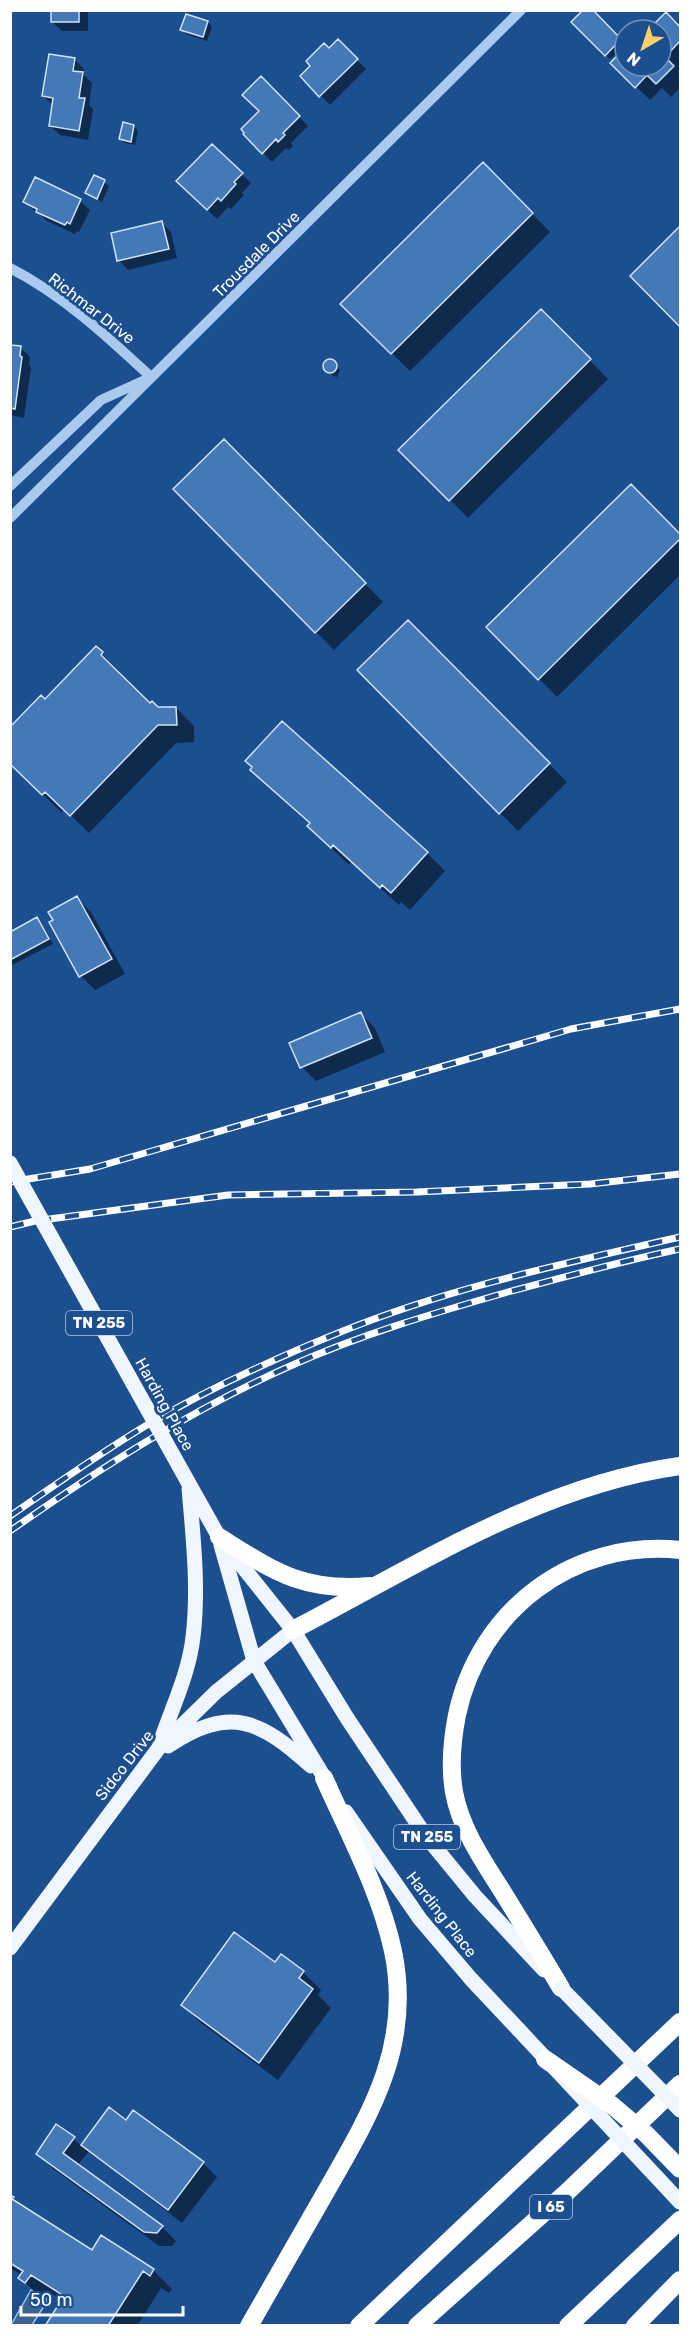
<svg xmlns="http://www.w3.org/2000/svg" width="691" height="2336" font-family="Rubik,sans-serif">
<rect width="100%" height="100%" fill="#1b4f8f"/>
<path fill="#3c6290" stroke="#9cc4f0" stroke-width="1.5" d="M31,2290L48,2300L32,2325H11Z"/>
<path fill="#0007" d="M52,10H88V31H62L52,22Z
M591,10L625,45L610,59L573,22Z
M666,14L680,29V69L678,72L680,75V88L671,97L662,88L650,100L612,63L625,50V66H661V30H650Z
M208,22L212,27L207,41L186,34L182,29Z
M338,41L366,69L330,105L302,76Z
M74,59L84,69L83,74L92,83L89,105L93,109L88,140L60,135L50,126L54,106L43,96Z
M261,78L308,126L291,143L293,146L289,150L286,148L272,162L245,134L261,112Z
M134,126L138,131L135,145L125,143L121,139Z
M212,146L251,183L242,193L244,195L231,209L228,207L217,219L178,181Z
M483,164L550,232L410,371L342,304Z
M94,177L109,186L102,202L87,193Z
M80,201L90,210L79,232L76,231L75,234L47,221L25,202Z
M162,223L171,232L177,258L128,270L119,260Z
M680,228V325L632,276Z
M541,311L608,379L468,518L401,450Z
M10,346L21,348L30,357L29,365L31,367L24,418L10,415Z
M328,361L332,362L340,370L337,377L333,376L325,368Z
M224,441L383,602L334,650L175,489Z
M631,486L680,536V575L557,697L488,627Z
M408,622L567,782L518,831L359,670Z
M96,648L120,672L118,674L150,705L157,708H176L194,726V742L176,743L89,833L64,809L61,812L10,762L45,701Z
M271,788L427,853L445,871L410,910L401,902L399,905L351,862L349,865L327,844L311,824Z
M76,898L91,912L125,974L95,990L81,976L51,923Z
M37,919L53,944L10,966V934Z
M361,1014L375,1028L385,1052L316,1081L302,1067Z
M275,1964L303,1972L321,1990L318,1995L331,2008L278,2080L201,2023L182,2005Z
M110,2110L126,2122L203,2163L217,2177L182,2223L89,2151L78,2165L162,2227L176,2241L172,2246H159L52,2168L38,2154L74,2139L82,2147Z
M10,2196L23,2208L92,2252L102,2237L153,2270L172,2289L169,2293L161,2288L137,2326H47L63,2301L49,2292L44,2300L20,2278L22,2275L10,2268Z"/>
<path fill="#4478b7" stroke="#cfe3fa" stroke-width="1.5" d="M51,10H79V22H51Z
M583,10H593L621,39L605,56L571,22Z
M666,12L680,27V41L665,57L674,66L656,84L647,75L635,88L610,63L625,48V66H661V30H648Z
M186,14L208,21L203,37L180,30Z
M338,39L358,59L319,97L300,76L310,66L306,61L324,43L329,48Z
M49,54L75,58L73,71L83,72L79,98H85L79,131L49,126L53,98L42,96Z
M261,76L300,116L283,133L285,135L278,142L276,139L262,154L243,134L244,133L241,129L259,111L242,95Z
M123,122L134,125L131,142L119,139Z
M212,144L243,173L234,182L236,184L221,201L218,198L207,210L176,181Z
M483,162L533,213L391,354L340,304Z
M94,175L105,180L97,199L85,193Z
M35,177L81,199L70,224L67,222L65,225L36,212L37,209L23,202Z
M162,221L169,249L117,261L111,233Z
M680,226V327L630,276Z
M541,309L591,359L449,501L398,450Z
M10,345L21,346L20,356L22,357L15,409L10,408Z
M323 366a7 7 0 1 1 14 0a7 7 0 1 1-14 0Z
M224,439L366,583L315,633L173,489Z
M631,484L680,534V539L538,680L486,627Z
M408,620L550,763L499,814L357,670Z
M96,646L103,652L101,655L150,703L152,701L158,707H176L177,725H158L70,816L45,792L42,795L10,764V727L41,695L45,699Z
M282,721L428,852L391,893L382,885L380,888L333,845L331,848L307,826L310,823L250,770L252,767L245,761Z
M77,896L112,959L79,977L49,922L53,920L48,912Z
M37,917L49,939L10,960V932Z
M361,1012L372,1038L300,1068L289,1043Z
M234,1932L275,1962L281,1954L304,1971L299,1978L313,1989L259,2063L181,2005Z
M109,2107L126,2120L133,2110L204,2162L168,2210L81,2145Z
M56,2124L75,2137L63,2153L163,2226L157,2233L144,2232L36,2154Z
M10,2195L14,2197L12,2199L92,2250L101,2235L154,2269L150,2276L143,2271L108,2326H45L64,2296L31,2275L25,2283L18,2278L23,2271L10,2263Z"/>
<g fill="none" stroke-linecap="round" stroke-linejoin="round">
<path stroke="#a9c9ee" stroke-width="10" d="M10,268C63,295 108,337 151,377
M10,486L101,400L145,380
M10,518L521,10"/>
<path stroke="#f0f6ff" stroke-width="15" d="M188,1482L219,1537L293,1630L347,1718L425,1835L475,1896L544,1970
M221,1545L254,1661L330,1787
M160,1743C172,1708 189,1673 193,1637C199,1587 193,1537 189,1488
M168,1746C230,1705 260,1720 311,1766
M346,1812L420,1919L471,1979L519,2030
M10,1948L158,1749L216,1692L293,1630"/>
<path stroke="#fff" stroke-width="18" d="M219,1537C274,1571 302,1592 370,1586
M293,1630C416,1566 541,1485 680,1466
M561,1988C542,1956 523,1925 504,1894C484,1862 461,1830 454,1792C450,1768 452,1740 457,1715C479,1610 573,1539 680,1550
M249,2326C274,2282 299,2238 324,2195C369,2116 413,2047 393,1951C380,1891 349,1834 324,1778
M359,2326L680,2022
M417,2326L566,2193L680,2084
M568,2326L680,2220
M635,2326L680,2280"/>
<g stroke="#fff" stroke-width="7">
<path id="rail" d="M10,1182L90,1169L571,1029L680,1009
M10,1227L35,1221L228,1195L417,1192L590,1184L680,1174
M10,1516C55,1485 100,1453 147,1425C209,1388 276,1358 343,1331C452,1287 567,1263 680,1237
M10,1531C99,1469 189,1411 288,1367C359,1335 434,1313 508,1292C565,1277 622,1261 680,1249"/>
</g>
<use href="#rail" stroke="#1b4f8f" stroke-width="4.5" stroke-dasharray="14" stroke-linecap="butt"/>
<path stroke="#f0f6ff" stroke-width="15" d="M10,1163L188,1482
M561,1988L680,2110
M519,2030L680,2202"/>
<path stroke="#fff" stroke-width="18" d="M545,2059L613,2106L646,2134L680,2169"/>
</g>
<g text-anchor="middle" stroke-width="6" stroke-linejoin="round" paint-order="stroke">
<g fill="#1b4f8f" stroke="#bbcadd" stroke-width="1.5">
<rect x="66" y="1311" width="66" height="24" rx="4.5"/>
<rect x="394" y="1825" width="66" height="24" rx="4.5"/>
<rect x="530" y="2195" width="42" height="24" rx="4.5"/>
</g>
<g font-size="15" font-weight="bold" fill="#fff">
<text x="99" y="1328">TN 255</text>
<text x="427" y="1842">TN 255</text>
<text x="551" y="2212">I 65</text>
</g>
<g font-size="16" fill="#fff" stroke="#1b4f8f">
<text transform="translate(256 254) rotate(-45)" y="6">Trousdale Drive</text>
<text transform="translate(92 308) rotate(38)" y="6">Richmar Drive</text>
<text transform="translate(165 1404) rotate(61)" y="6">Harding Place</text>
<text transform="translate(124 1765) rotate(-52)" y="6">Sidco Drive</text>
<text transform="translate(442 1914) rotate(52)" y="6">Harding Place</text>
</g>
</g>
<rect width="691" height="2336" fill="none" stroke="#ffffff" stroke-width="24"/>
<g transform="translate(643 48) rotate(219)"><circle r="28" fill="#1b4f8f" stroke="#7695bc" stroke-width="1.5"/>
<path d="M0-4.5L10 22L0 15L-10 22Z" fill="#ffd166"/>
<text y="-9" font-size="16" font-weight="bold" text-anchor="middle" fill="#ffffff">N</text>
</g>
<path d="M21 2306v9h162v-9" fill="none" stroke="#ffffff" stroke-width="3"/>
<text x="30" y="2306" font-size="18" fill="#ffffff" stroke="#1b4f8f" stroke-width="4.5" paint-order="stroke">50 m</text>
</svg>
